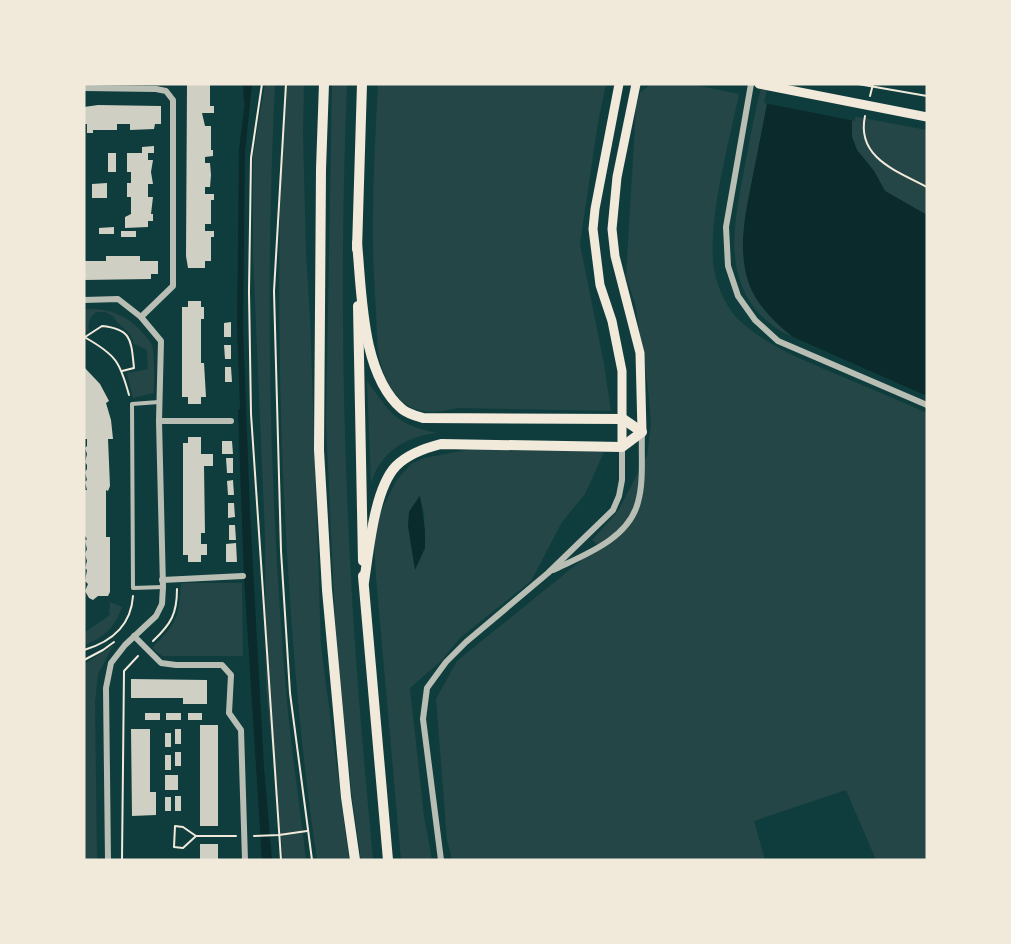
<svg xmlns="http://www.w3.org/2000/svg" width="1011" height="944" viewBox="0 0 1011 944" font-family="'Public Sans',sans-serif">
  <rect width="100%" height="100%" fill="#0f3d3e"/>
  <g fill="#244646" fill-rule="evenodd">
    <path d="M265,84H275C265,290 269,496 287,702C292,755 300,807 306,860H283L266,687L265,536L253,255V156Z"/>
    <path d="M285,84H304L303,134L306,253L310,317L321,646L349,860H317C298,732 289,604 283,475C278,345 277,214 285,84Z"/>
    <path d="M332,84H347C340,255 342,426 352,597C357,685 365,773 373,860H361L352,796L336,641L326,422Z"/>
    <path d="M378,84H606L598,122L580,244L604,364L611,411L457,408C436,414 413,415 398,397C390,388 384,375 381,364C376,348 377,326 376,309C370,234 374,159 378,84Z"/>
    <path d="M651,84H689L739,94C729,143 710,210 713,260C714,280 725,307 740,321C766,345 799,358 831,372C863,385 895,399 927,413V860H876L846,790L754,821L765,860H452L447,840L436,699L457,661L599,546L592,540L618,511L647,456L651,423L648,388L635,303L626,277L636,107L640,93Z"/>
    <path d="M762,84H771L745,221L743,249L758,300L781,327L793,337C778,331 767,322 756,310C722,268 736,214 745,165C750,138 755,111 762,84Z"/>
    <path d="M852,116L927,130V215L885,191L874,171L857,150L852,137Z"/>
    <path d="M84,309C107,308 124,313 140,330C143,334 150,340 152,345C155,351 154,385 154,393L133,398L127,373L148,369L147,350L134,344C132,330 118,327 113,316L105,312H96C90,317 88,322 89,330L84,333Z"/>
    <path d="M367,381C391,413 394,424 437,433C406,436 379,453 371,484Z"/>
    <path d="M482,447L604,452L585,494L562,522L531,581L460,638L441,661L410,688L424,816L432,860H401L376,577L373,528L396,481L411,464L424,458ZM419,496L424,512L425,548L409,512Z"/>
    <path d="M181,583H242L243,656H162L152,648C177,623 179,618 181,583Z"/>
    <path d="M110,602L122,607C115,627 104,638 84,645V633L110,615L109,610H106L110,609Z"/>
    <path d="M113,646L98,674L95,702L97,860H84V664Z"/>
  </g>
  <g fill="#0a2a2b">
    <path d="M245,84H252L245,152L243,328L250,513L264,768L272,860H266L258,768L244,513L237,328L239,150L246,93Z"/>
    <path d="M771,84L852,116V137L857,150L874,171L885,191L927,215V396L793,337C776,324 756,304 749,284C736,247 747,207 754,170C760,141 765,113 771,84Z"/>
    <path d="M420,496L425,531V548L415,570L408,526L409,512Z"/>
  </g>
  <path fill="#0f3d3e" d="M768,84H858L855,121L764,103Z"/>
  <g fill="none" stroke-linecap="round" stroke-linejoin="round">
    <g stroke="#0a2a2b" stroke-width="4">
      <path d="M245,84L246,101"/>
      <path d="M240,411L246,577L264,860"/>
    </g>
  </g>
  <g fill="#cfcfc3">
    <path d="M187,84H210V106H214V113H202L205,126H211V150H213V156L205,157V163H210L211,175L210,187H205V194H214V200H211V224H205V231H214V237H211V261H205V268H188L186,256Z"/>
    <path d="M98,105L161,106V124H155L154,129L130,130V124H117V130H93V133H87V124H84V107Z"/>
    <path d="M154,146V153H148V160H153L151,172L153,184H148V197H153L151,214H153V221H148V227L125,228V217L131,214V197H127V183H131V172H127V153H142V147Z"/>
    <rect x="108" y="153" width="8" height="19"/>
    <path d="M107,183V198H92V184Z"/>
    <path d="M114,227V234H99V228Z"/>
    <rect x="121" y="231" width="15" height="6"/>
    <path d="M106,256H140V261H158V274H151V279L84,280V261H106Z"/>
    <path d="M188,301H201V307H204V319H201V363H204L206,397H201V404H188V397H182V307H188Z"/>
    <path d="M231,322V337H224V323Z"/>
    <path d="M224,345H231V359H225Z"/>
    <path d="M84,367L100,384L109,401L106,403L111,420L113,439H108L110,486L108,491L106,490V537H110V592L108,596H98L93,600L89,598L85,591L88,584L85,581L87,570L85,568L87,561L85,554L87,549L85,541L87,539L84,534V494L85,490H87L85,482L87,480L85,472L87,469V465L85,462L87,454L85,448L87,446V439H84Z"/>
    <path d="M225,367H231L232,382H225Z"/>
    <path d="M188,437H201V454H213V466H204L205,533H201V544H207V555H201V562H188V555H183V443H188Z"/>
    <path d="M222,441H232L233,454H222Z"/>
    <path d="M226,458H233V473H227Z"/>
    <path d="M233,480L234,495H228L227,481Z"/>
    <path d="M228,503H234L235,517L228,518Z"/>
    <path d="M229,525H235L236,540H229Z"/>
    <path d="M236,543L237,562H226V544Z"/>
    <path d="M131,679L207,680V704H183V698H131Z"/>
    <rect x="145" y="713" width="15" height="7"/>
    <rect x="166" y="713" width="15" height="7"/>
    <rect x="188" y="713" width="14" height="7"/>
    <rect x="200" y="725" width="18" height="101"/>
    <path d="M131,729H150V792H156V815L132,816Z"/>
    <rect x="175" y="729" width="6" height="15"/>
    <rect x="165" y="733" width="6" height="14"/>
    <rect x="175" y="752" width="6" height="14"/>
    <rect x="165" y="755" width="6" height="15"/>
    <rect x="165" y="775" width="13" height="15"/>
    <rect x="175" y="796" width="6" height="15"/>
    <rect x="165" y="797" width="6" height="14"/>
    <rect x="200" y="844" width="18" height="16"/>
  </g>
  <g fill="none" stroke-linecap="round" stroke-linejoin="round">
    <g stroke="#f1e9da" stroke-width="2">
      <path d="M262,84L251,158L249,292L251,414L281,860"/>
      <path d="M286,84L274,291L281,551L290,693L312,860"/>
      <path d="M858,84L927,96"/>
      <path d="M870,96L873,84"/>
      <path d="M865,116C856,158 897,171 927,187"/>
      <path d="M85,337L102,326C132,329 131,340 134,368L122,371"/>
      <path d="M86,338C116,355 120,362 129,395"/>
      <path d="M153,641C171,624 177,614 177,589"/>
      <path d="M84,650C111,642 131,626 133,596"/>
      <path d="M84,660L103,650L114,642"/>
      <path d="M196,836L183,827L175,826L174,847L183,848L196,836H236"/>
      <path d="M254,836L279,835L307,831"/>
      <path d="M122,860L124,671L138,656"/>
    </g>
    <path stroke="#b8beb3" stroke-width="4" d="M159,402L132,404L133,588L163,587"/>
    <g stroke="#b8beb3" stroke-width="6">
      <path d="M751,84L726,227L728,266L738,296L755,320L778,341L927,405"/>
      <path d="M84,88L156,89L166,91L173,100V286L141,317"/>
      <path d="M84,300L118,299L141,317L161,341L159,421L163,587L162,604L156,616L125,645L111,663L106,688L108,860"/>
      <path d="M159,421H231"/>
      <path d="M553,570C584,555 629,539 638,502C644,481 641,455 642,433"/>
      <path d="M162,580L243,576"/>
      <path d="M134,636L161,663L176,665H222L231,675L229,713L241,730L245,860"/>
      <path d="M441,860L423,719L427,688L446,662L466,642L548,573L613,510L619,496L622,480V447"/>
    </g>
    <g stroke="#f1e9da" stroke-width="9">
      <path d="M619,84L595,209L593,229L600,285L612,321L622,371V447"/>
      <path d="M636,84L617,177L612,229L615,256L640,353L642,432"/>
      <path d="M759,84L927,117"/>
    </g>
    <g stroke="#f1e9da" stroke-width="10">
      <path d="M324,84L321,169L319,450L327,590L346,797L355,860"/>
      <path d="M357,243C362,293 361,374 402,409C408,414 416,416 423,418L623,419L642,432L622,447L441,444C425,448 408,454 396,466C374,489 369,551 364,582"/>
      <path d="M357,249L362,84"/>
      <path d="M358,306L363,561"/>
      <path d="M363,576L388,860"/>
    </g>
  </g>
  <rect width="1011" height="944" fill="none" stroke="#f1e9da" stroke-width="171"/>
</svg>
